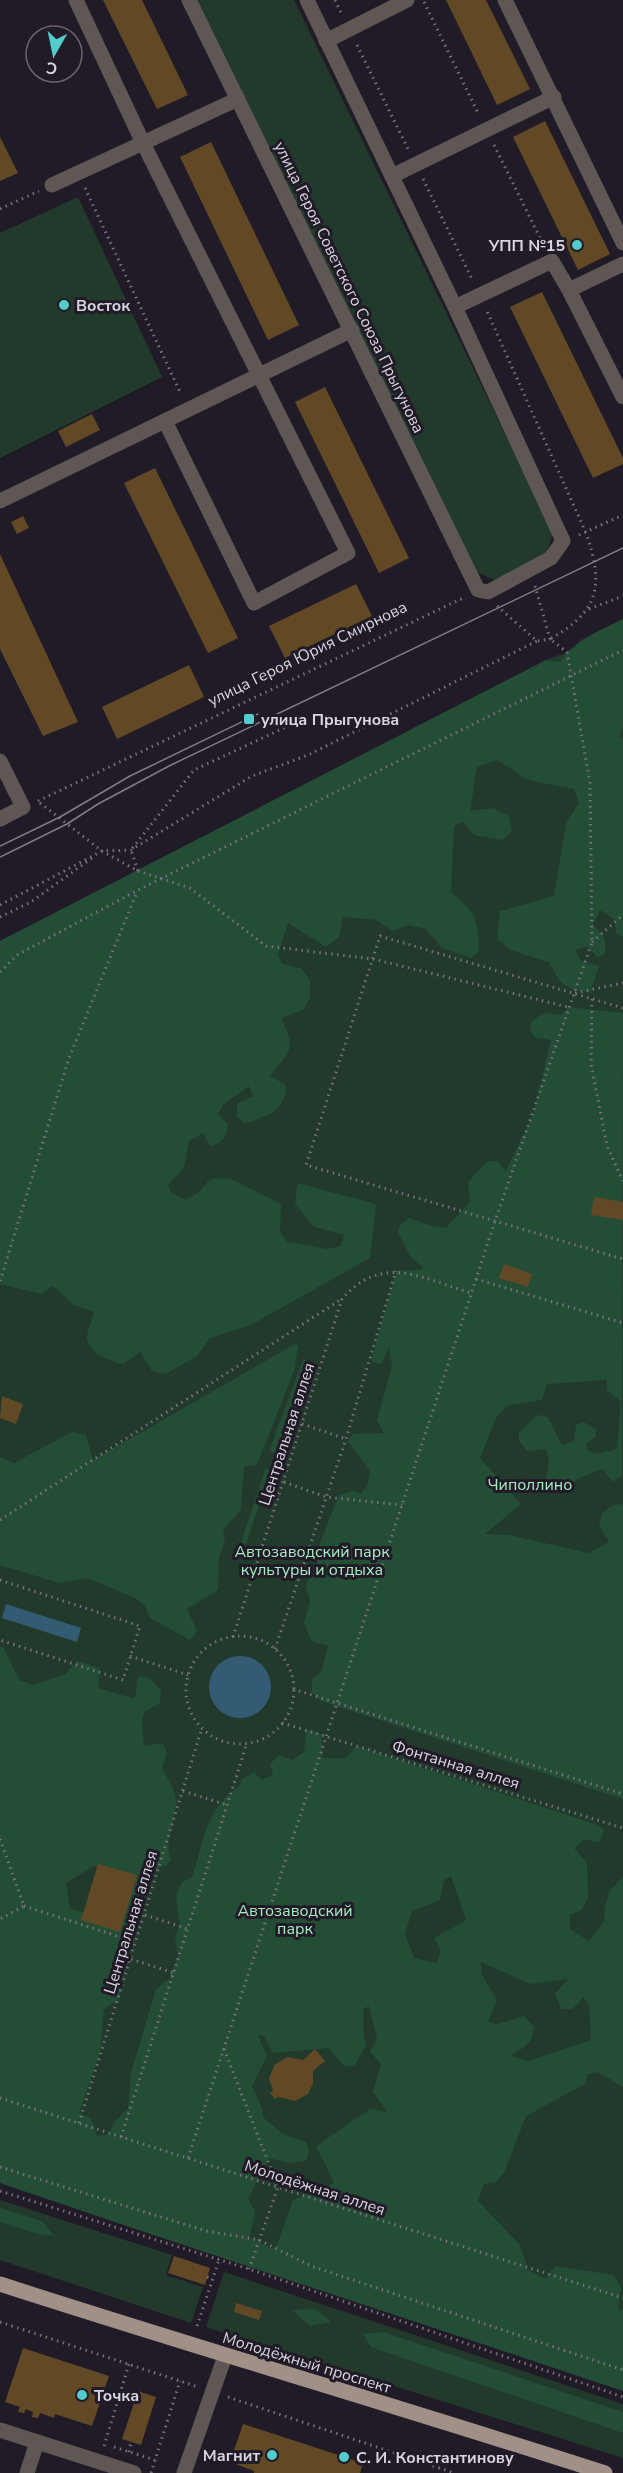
<svg xmlns="http://www.w3.org/2000/svg" width="623" height="2473" viewBox="0 0 623 2473" font-family="'Nunito Sans',sans-serif">
  <rect width="100%" height="100%" fill="#211b28"/>
  <g fill="#213a2b">
    <path d="M196,0H294L553,532L547,553L495,580L474,571Z"/>
    <path d="M78,197L162,377L0,458V233Z"/>
    <path d="M623,619V2383L0,2179V941L546,660L567,652L581,640Z"/>
    <path d="M0,2200L172,2255L166,2275L203,2287L191,2323L0,2260Z"/>
    <path d="M224,2272L623,2404V2458L206,2327Z"/>
  </g>
  <g fill="#244d36" fill-rule="evenodd">
    <path d="M623,619V728L620,736L623,740V937L616,933L615,920L600,910L593,924L605,939V954L598,957L587,947L575,950L581,961L599,966L590,993C566,987 560,987 550,963L511,950L497,939L500,911L554,896L566,823L579,803L574,789L528,780L497,760L477,767L470,811L493,808L509,816L512,831L503,840L474,835L463,822L454,826L451,892C476,914 478,918 479,951L471,958L442,948L426,929L408,925L393,931L376,920L343,917L339,937L326,947L288,923L278,955L282,964L301,968L310,980V998L303,1010L281,1018C297,1050 290,1051 270,1076L286,1085C286,1113 266,1115 245,1124L237,1116V1104L253,1096L249,1086L224,1104L218,1114L228,1125C226,1138 224,1142 210,1146L203,1133L189,1141L184,1168L168,1185L171,1192L185,1200L199,1192L210,1179L229,1178L281,1204L280,1231L287,1242L328,1249L341,1246L344,1235L314,1227L295,1204L297,1183L376,1204L370,1258L251,1325L210,1338L197,1356L166,1374L152,1371L140,1352L124,1364C111,1362 86,1353 87,1336C88,1328 92,1320 94,1312L74,1305L53,1286L41,1294L0,1284V941L546,660L560,662C576,640 599,631 623,619Z"/>
    <path d="M568,1007L623,1013L622,1476L613,1482L602,1469L579,1478L569,1486L556,1489L546,1480L549,1461L546,1449L527,1451L519,1441V1432L538,1415L548,1417L562,1445L574,1441L576,1425L584,1422L596,1430V1437L586,1444L587,1450L597,1454L617,1449L621,1402L607,1390V1380L547,1384L542,1400L509,1405L497,1416L480,1458L521,1504L485,1534L509,1535L589,1553L609,1542L599,1525L602,1513L613,1505L623,1504V1799L321,1701L312,1693V1679L321,1673L328,1646L311,1641L304,1623L310,1601L306,1586L309,1579L320,1574L315,1556L339,1495L353,1491L361,1494L367,1486L370,1471L348,1441L352,1434L384,1433L377,1420L392,1366L389,1347L381,1364L371,1362L396,1271L424,1269L410,1256L398,1232L400,1225L409,1218L429,1225L446,1228L470,1202L468,1182L488,1161H497L506,1171L533,1114L551,1040L534,1037L530,1030L532,1021L543,1013L561,1015Z"/>
    <path d="M295,1344L298,1346L294,1371L257,1465L244,1467L241,1510L223,1530L225,1540L219,1558L218,1590L187,1609L197,1631L190,1640L150,1618L145,1606L135,1598L88,1578L59,1583L0,1565V1457L14,1463L72,1432L86,1435L93,1460Z"/>
    <path d="M303,1360H306L276,1454L269,1451Z"/>
    <path d="M266,1467L270,1471L246,1545L241,1542Z"/>
    <path d="M0,1647L4,1648L19,1680L34,1685L65,1674L77,1661L100,1668L98,1688L135,1699L137,1681L140,1676L150,1678L161,1691L160,1703L144,1712L142,1721L144,1746L163,1743L167,1753L162,1768C166,1776 172,1785 175,1794C180,1816 162,1838 171,1859L167,1865L150,1871L139,1898L119,1999L104,2009L100,2052L79,2113L91,2118L97,2136L109,2134L114,2122L128,2108L131,2073L156,1989L169,1979L178,1956L175,1937L180,1925L176,1896L181,1883L192,1877C205,1840 204,1809 240,1786L241,1780L254,1772L262,1780L273,1775L270,1764L279,1755L292,1760L304,1752L306,1731L310,1730L321,1734L323,1758H346L356,1746L598,1825L604,1831L599,1843L585,1839L574,1848L587,1863L588,1898L582,1910L570,1915V1929L589,1941L604,1921L605,1906L610,1890L623,1877V2087L598,2072L588,2074L585,2084L526,2116L504,2173L496,2182L484,2184L478,2201L520,2245L528,2270L546,2279L555,2266L614,2275L621,2287L618,2311L623,2309V2391C415,2321 207,2254 0,2183ZM94,1866L113,1870L108,1922L70,1908L66,1883ZM451,1876L466,1920L434,1938L441,1951L436,1963L414,1958L405,1934L412,1911L440,1900L444,1880ZM481,1962L530,1984L568,1979L555,1994L561,2009H573L583,1997L589,2005L591,2040L528,2061L510,2056C524,2047 532,2045 534,2027L524,2016L497,2024L488,2022L497,2000L482,1975ZM369,2006L377,2038L370,2052L381,2064L373,2092L387,2112L370,2109L316,2146L334,2183L293,2200L277,2245L273,2249L249,2238L255,2212L248,2199L269,2158L288,2163L306,2161L309,2152L306,2142L284,2135L263,2117L262,2108L252,2086L267,2056L258,2035L264,2036L273,2053L328,2048L345,2067L355,2065L366,2045C362,2033 364,2022 363,2009Z"/>
    <path d="M0,2208L42,2221L54,2236L35,2233L0,2222Z"/>
    <path d="M315,2309L331,2322L310,2326L292,2310Z"/>
    <path d="M383,2332L623,2412V2433L371,2347L363,2334Z"/>
  </g>
  <g fill="#335b74">
    <path d="M6,1604L81,1628L77,1642L2,1618Z"/>
    <circle cx="240" cy="1687" r="31"/>
  </g>
  <g fill="#614925">
    <path d="M103,0H142L188,95L157,109Z"/>
    <path d="M446,0H486L530,89L497,105Z"/>
    <path d="M545,121L610,254L578,270L513,137Z"/>
    <path d="M0,137L18,173L0,181Z"/>
    <path d="M211,142L299,325L268,340L180,157Z"/>
    <path d="M542,292L623,458V464L593,478L510,307Z"/>
    <path d="M325,387L409,558L379,573L295,402Z"/>
    <path d="M92,414L100,430L66,447L58,431Z"/>
    <path d="M155,468L238,638L208,653L124,483Z"/>
    <path d="M23,516L29,528L17,534L11,522Z"/>
    <path d="M0,554L78,722L43,736L0,649Z"/>
    <path d="M356,584L372,616L285,658L269,626Z"/>
    <path d="M189,665L204,697L117,739L102,707Z"/>
    <path d="M594,1197L623,1202V1220L591,1215Z"/>
    <path d="M504,1264L532,1274L528,1287L499,1278Z"/>
    <path d="M2,1396L23,1404L16,1424L0,1418Z"/>
    <path d="M98,1864L137,1875L120,1932L81,1920Z"/>
    <path d="M315,2049L325,2061L313,2071V2083L308,2094L295,2101L278,2097L275,2099L270,2093L273,2091L269,2078L275,2064L288,2057L303,2060Z"/>
    <path d="M174,2256L210,2268L205,2285L168,2273Z"/>
    <path d="M236,2303L262,2311L259,2320L234,2312Z"/>
    <path d="M23,2348L109,2376L92,2426L55,2414L54,2418L40,2413L38,2418L32,2417L33,2412L26,2409L24,2413L18,2412L20,2407L5,2402Z"/>
    <path d="M138,2391L156,2397L141,2445L122,2439Z"/>
    <path d="M243,2424L363,2463L360,2473H254V2471L230,2462Z"/>
  </g>
  <g fill="none" stroke-linecap="round" stroke-linejoin="round">
    <g stroke="#77727d" stroke-width="3" stroke-dasharray="1.5 4.5" stroke-linecap="butt">
      <path d="M335,0L342,15"/>
      <path d="M424,2L479,115"/>
      <path d="M357,45L408,149"/>
      <path d="M494,145L544,246"/>
      <path d="M423,179L473,281"/>
      <path d="M85,188L181,394"/>
      <path d="M0,209L39,191"/>
      <path d="M579,535L623,515"/>
      <path d="M497,606L537,641L550,639L535,586"/>
      <path d="M589,609L623,596"/>
      <path d="M38,801L463,598"/>
      <path d="M40,803L102,851L138,871L131,850L194,770L301,720L380,717"/>
      <path d="M138,871L190,888L266,946L373,959L568,1007"/>
      <path d="M0,905L102,851L131,850L252,776L308,755L537,641"/>
      <path d="M0,917L31,902L92,858"/>
      <path d="M592,942L623,915"/>
      <path d="M0,972L17,955L138,890L623,650"/>
      <path d="M575,993L623,983"/>
      <path d="M592,999L591,1064L607,1146L623,1181"/>
      <path d="M623,1008L380,936L306,1165L623,1259"/>
      <path d="M476,1279L623,1323"/>
      <path d="M0,1281L69,1058L137,892"/>
      <path d="M302,1424L346,1439"/>
      <path d="M284,1482L326,1497L402,1505"/>
      <path d="M0,1520L340,1300"/>
      <path d="M0,1580L140,1626L123,1680L0,1640"/>
      <circle cx="240" cy="1690" r="54"/>
      <path d="M233,1637L342,1299C382,1253 421,1278 471,1293"/>
      <path d="M275,1649L346,1439L396,1271"/>
      <path d="M130,1656L188,1675"/>
      <path d="M293,1689L623,1794"/>
      <path d="M282,1723L623,1828"/>
      <path d="M183,1791L227,1805"/>
      <path d="M0,1839L24,1906L0,1919"/>
      <path d="M24,1906L136,1942"/>
      <path d="M145,1915L188,1929"/>
      <path d="M131,1959L174,1973"/>
      <path d="M224,2049L278,2187L249,2269"/>
      <path d="M0,2098L623,2298"/>
      <path d="M79,2123L202,1728"/>
      <path d="M121,2137L247,1743"/>
      <path d="M188,2158L495,1221L592,942L590,783L567,652L550,639C600,611 604,585 586,533L486,309"/>
      <path d="M0,2167L206,2231L259,2240L311,2266L623,2370"/>
      <path d="M0,2191L249,2269L623,2397"/>
      <path d="M207,2277L213,2278"/>
      <path d="M0,2322L198,2387"/>
      <path d="M197,2326L219,2260"/>
      <path d="M228,2397L454,2473"/>
      <path d="M104,2446L129,2364"/>
      <path d="M114,2447L155,2460"/>
      <path d="M129,2452L131,2442"/>
      <path d="M151,2473L180,2381"/>
    </g>
    <g stroke="#5f5753" stroke-width="15">
      <path d="M76,0L143,143L348,553L254,603L165,421"/>
      <path d="M189,0L478,590L488,592L551,558L563,541L455,307L307,0"/>
      <path d="M505,0L623,243"/>
      <path d="M326,41L407,0"/>
      <path d="M392,176L554,97"/>
      <path d="M52,185L238,99"/>
      <path d="M569,290L623,397"/>
      <path d="M455,307L552,261L569,290L623,264"/>
      <path d="M0,501L352,330"/>
      <path d="M0,761L23,807L0,819"/>
      <path d="M0,2430L134,2473"/>
      <path d="M27,2473L37,2442"/>
      <path d="M184,2473L225,2356"/>
    </g>
    <path stroke="#a09088" stroke-width="15" d="M0,2284C201,2349 404,2408 605,2473"/>
    <g stroke="#817c87" stroke-width="1.5">
      <path d="M0,846L60,817L130,776L258,714"/>
      <path d="M0,857L67,824L98,804L169,766L623,548"/>
    </g>
  </g>
  <g fill="#53cdcb" stroke="#211b28" stroke-width="2">
    <circle cx="577" cy="245" r="6"/>
    <circle cx="64" cy="305" r="6"/>
    <rect x="243" y="713" width="12" height="12" rx="3"/>
    <circle cx="82" cy="2395" r="6"/>
    <circle cx="272" cy="2455" r="6"/>
    <circle cx="344" cy="2457" r="6"/>
  </g>
  <g text-anchor="middle" stroke-width="6" stroke-linejoin="round" paint-order="stroke">
    <g font-size="16" font-weight="bold" fill="#d9d5de" stroke="#211b28" text-anchor="start">
      <text x="565" y="251" text-anchor="end">УПП №15</text>
      <text x="76" y="311">Восток</text>
      <text x="261" y="725">улица Прыгунова</text>
      <text x="94" y="2401">Точка</text>
      <text x="260" y="2461" text-anchor="end">Магнит</text>
      <text x="356" y="2463">С. И. Константинову</text>
    </g>
    <g font-size="16" fill="#d9d5de" stroke="#211b28">
      <text transform="translate(350 287) rotate(64)" y="6">улица Героя Советского Союза Прыгунова</text>
      <text transform="translate(307 653) rotate(-26)" y="6">улица Героя Юрия Смирнова</text>
      <text transform="translate(286 1434) rotate(-72)" y="6">Центральная аллея</text>
      <text transform="translate(456 1764) rotate(17)" y="6">Фонтанная аллея</text>
      <text transform="translate(130 1922) rotate(-73)" y="6">Центральная аллея</text>
      <text transform="translate(315 2187) rotate(18)" y="6">Молодёжная аллея</text>
      <text transform="translate(307 2362) rotate(17)" y="6">Молодёжный проспект</text>
    </g>
    <g font-size="16" fill="#a6ecc2" stroke="#211b28">
      <text x="530" y="1490">Чиполлино</text>
      <text x="312" y="1557">Автозаводский парк<tspan x="312" dy="18">культуры и отдыха</tspan></text>
      <text x="295" y="1916">Автозаводский<tspan x="295" dy="18">парк</tspan></text>
    </g>
  </g>
  <g transform="translate(54 54) rotate(189)"><circle r="28" fill="#211b28" stroke="#6b6571" stroke-width="1.5"/>
  <path d="M0-4.5L10 22L0 15L-10 22Z" fill="#53cdcb"/>
  <text y="-9" font-size="16" font-weight="bold" text-anchor="middle" fill="#d9d5de">С</text>
  </g>
</svg>
